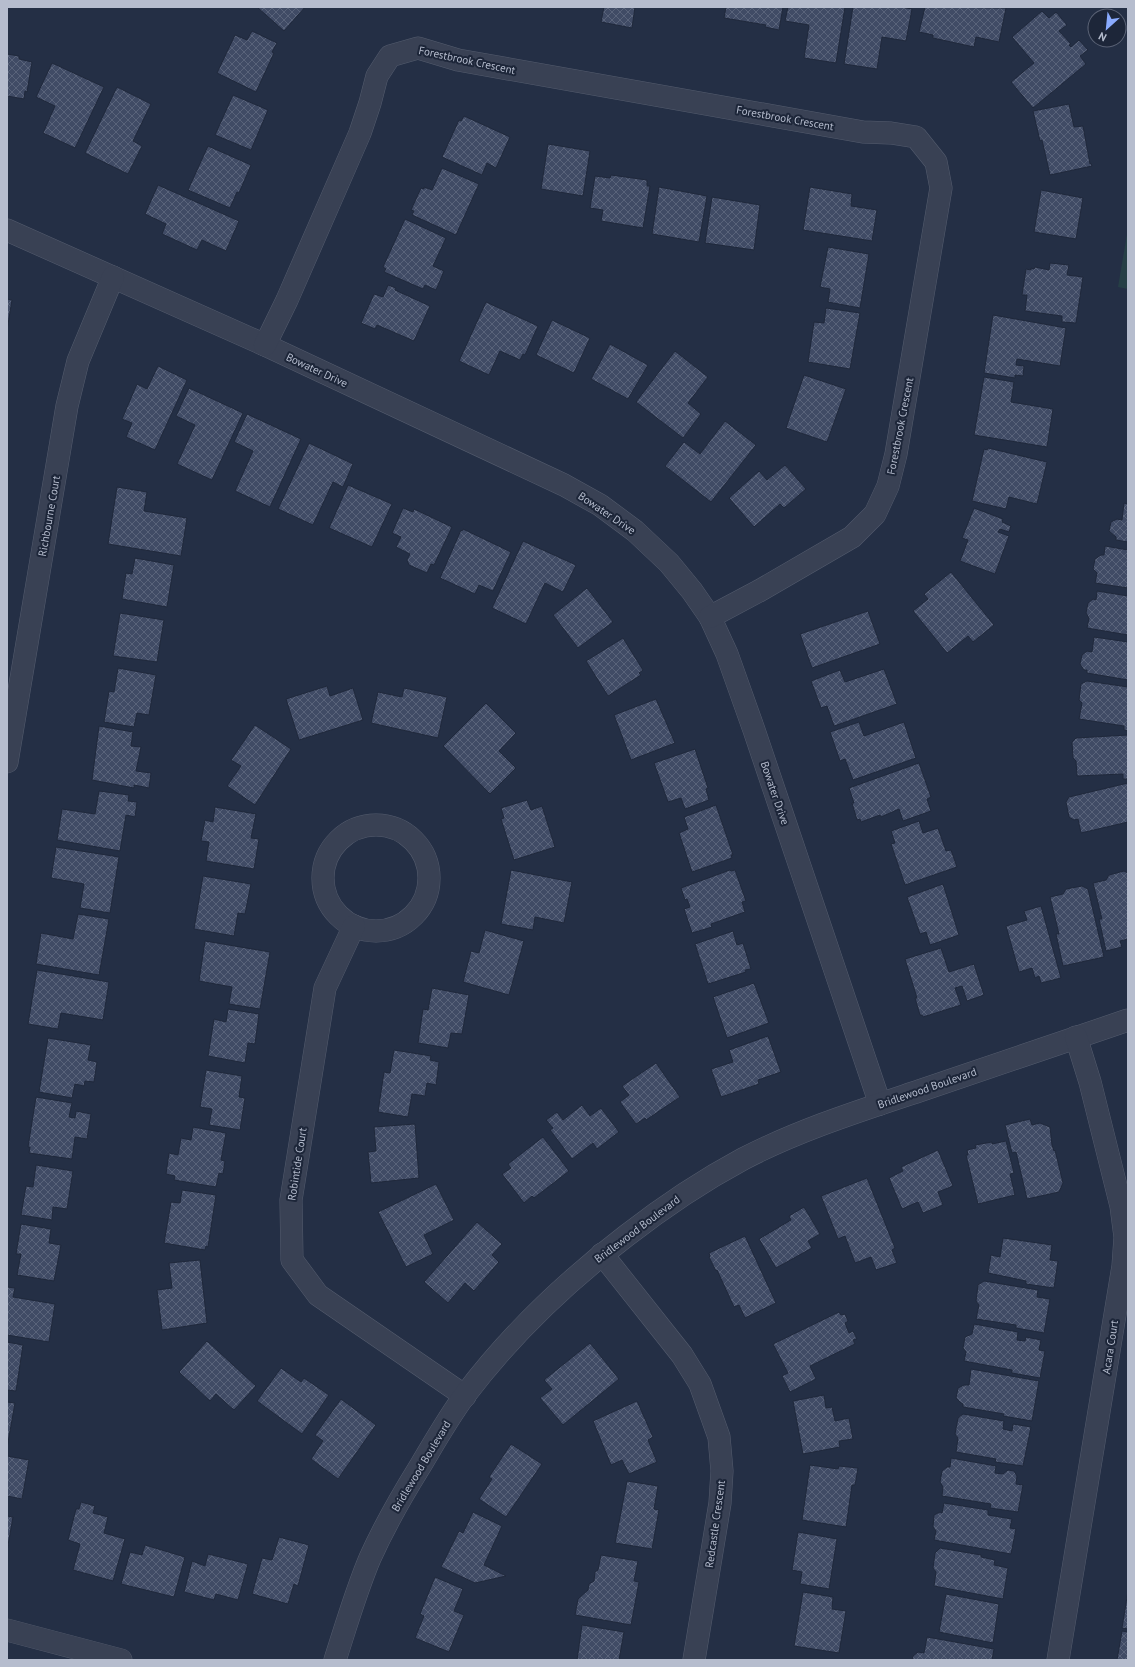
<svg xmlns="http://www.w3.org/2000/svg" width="1135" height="1667" viewBox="0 0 1135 1667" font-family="'PT Sans',sans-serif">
  <defs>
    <pattern id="building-cross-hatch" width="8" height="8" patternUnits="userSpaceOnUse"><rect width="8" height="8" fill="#404b65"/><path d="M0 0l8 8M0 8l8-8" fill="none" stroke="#59637a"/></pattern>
  </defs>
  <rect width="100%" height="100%" fill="#242f45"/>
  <path fill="#263f46" d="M1128,228V289L1118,287Z"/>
  <g fill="url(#building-cross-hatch)" stroke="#1f283b">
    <path d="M257,7H305L284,31Z"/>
    <path d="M604,7H635L632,28L601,22Z"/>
    <path d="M726,7H783L779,30L765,27L766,25L724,18Z"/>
    <path d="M788,7H845L836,63L804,58L809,25L785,21Z"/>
    <path d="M853,7H901L912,9L906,41L882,37L877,69L844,64Z"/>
    <path d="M925,7L1006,8L999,42L976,37L974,47L933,38V35L919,32Z"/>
    <path d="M1042,11L1049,18L1056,12L1067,25L1059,31L1071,44L1069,45L1071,47L1079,40L1088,50L1080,56L1086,64L1033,108L1011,82L1034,63L1012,37Z"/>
    <path d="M252,31L277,43L272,52L274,53L256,92L217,73L235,35L247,40Z"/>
    <path d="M7,54L19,56V59L32,62L27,92L25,91L24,99L7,96Z"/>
    <path d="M52,63L104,87L75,148L43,133L55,106L36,97Z"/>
    <path d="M117,87L151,104L133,141L142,146L128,174L85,153Z"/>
    <path d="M233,95L268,110L251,150L215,135Z"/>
    <path d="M1069,104L1074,127L1083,126L1090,164L1091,163L1092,166L1050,175L1042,140L1040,141L1033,111Z"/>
    <path d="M464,116L510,137L496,168L487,163L482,175L442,157L459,120L461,121Z"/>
    <path d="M548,144L590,151L583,196L541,189Z"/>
    <path d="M208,146L251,165L239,193L237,192L230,208L188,190Z"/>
    <path d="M442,168L479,184L456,235L412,215L414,211L411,210L421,188L424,189V187L432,190Z"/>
    <path d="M611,175L647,180V186H650L643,228L601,221L603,210L590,208L595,176L610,178Z"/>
    <path d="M158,185L239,221L226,251L202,240L197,250L162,234L166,224L145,214Z"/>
    <path d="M659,187L707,196L699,242L652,234Z"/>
    <path d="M810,187L852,194L851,206L877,210L872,241L803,230Z"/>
    <path d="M1041,190L1083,198L1076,239L1034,232Z"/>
    <path d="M712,197L760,205L754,250L705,243Z"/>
    <path d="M405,219L446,238L433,266L444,271L436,290L425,285L423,289L384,272L386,269L383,267Z"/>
    <path d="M828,247L869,254L860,308L828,302L830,289L820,287Z"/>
    <path d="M1050,263L1069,265L1067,275L1083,277L1076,323L1062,322V316L1025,311L1027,295H1022L1026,269L1031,270V268L1034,269L1035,267L1049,270Z"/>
    <path d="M388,285L396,288L395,290L430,306L414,341L377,325L375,329L361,323L374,294L383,297Z"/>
    <path d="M7,299L12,300L7,330Z"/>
    <path d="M486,302L538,326L525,355L523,354L520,360L500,351L489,375L459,361Z"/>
    <path d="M826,308L860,313L850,369L808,362L814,322L824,323Z"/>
    <path d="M993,315L1066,328L1060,366L1017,359L1016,365L1024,366L1023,376L1015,375V378L984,373Z"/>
    <path d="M552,320L590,338L574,373L536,355Z"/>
    <path d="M610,344L648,365L628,399L591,379Z"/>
    <path d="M675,351L708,377L688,403L701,414L683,438L636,402Z"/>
    <path d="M158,366L187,380L155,450L126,437L132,423L122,419L137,384L147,389Z"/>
    <path d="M804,375L846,389L827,442L786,428Z"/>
    <path d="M984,377L1014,382L1011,402L1053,409L1047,447L974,435Z"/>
    <path d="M189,388L243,413L212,480L177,464L195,425L176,416Z"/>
    <path d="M247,414L301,439L270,507L235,491L253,451L234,442Z"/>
    <path d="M725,421L756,445L711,502L665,466L684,442L700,454Z"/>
    <path d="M309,443L353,464L343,487L333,482L313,525L278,509Z"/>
    <path d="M988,448L1047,462L1037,504L1009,497L1006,509L972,501L984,449L987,450Z"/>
    <path d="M785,465L806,489L784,508L780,504L754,527L729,498L759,471L767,480Z"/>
    <path d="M348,485L392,504L372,547L329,528Z"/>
    <path d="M117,487L147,492L144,511L187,518L181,556L108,544Z"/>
    <path d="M1124,503L1128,504V542L1116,540V537L1109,531L1111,522L1117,519L1122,520Z"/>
    <path d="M403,508L413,512L414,509L452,527L434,565L431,564L427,573L409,565L407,560L410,554L396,547L401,537L392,533Z"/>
    <path d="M974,508L1003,519L1002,522L1011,526L1009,532L1000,529L998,532L1009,536L995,574L960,561L968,540L962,538Z"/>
    <path d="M463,529L511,552L493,591L479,585L475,594L440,578L461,530L462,531Z"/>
    <path d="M523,541L576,565L563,592L545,583L526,624L492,608Z"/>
    <path d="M1105,546L1128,550V588L1095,583L1097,573L1093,569L1095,559L1101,555H1104Z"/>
    <path d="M135,558L174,565L167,607L122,599L126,573L132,574Z"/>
    <path d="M951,572L994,625L973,642L968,636L947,653L913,611L928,599L924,594Z"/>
    <path d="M587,588L613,622L578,648L553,615Z"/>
    <path d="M1097,591L1128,596V635L1087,628L1089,618L1086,613L1088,603L1093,599L1096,600Z"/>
    <path d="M868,611L880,644L812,668L800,634Z"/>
    <path d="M120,613L164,620L157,662L113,656Z"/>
    <path d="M1094,637L1128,642V680L1087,673V670H1084L1080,664L1082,655L1087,651L1092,652Z"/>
    <path d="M623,638L643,670L639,673L641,675L608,696L586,661Z"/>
    <path d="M118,668L156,675L149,715L137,713L134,727L104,722L109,691L114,692Z"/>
    <path d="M884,669L897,704L834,726L827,706L821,708L811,681L840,670L845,682Z"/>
    <path d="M1087,681L1128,687V731L1124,730V726L1079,719L1082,703L1079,700L1081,684Z"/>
    <path d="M327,686L330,696L353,688L363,720L299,740L286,699Z"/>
    <path d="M404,688L447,697L438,738L371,723L378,692L402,697Z"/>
    <path d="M656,699L675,743L631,760L614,715Z"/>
    <path d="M486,703L516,733L499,751L516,768L490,794L443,746Z"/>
    <path d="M859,722L864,736L904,722L916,758L853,780L845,759L840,761L830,732Z"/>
    <path d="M255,725L291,749L255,805L227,786L241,766L231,760Z"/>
    <path d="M99,726L133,732L131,746L141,747L136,771L151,773L149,788L134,785V788L92,780Z"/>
    <path d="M1128,735V779H1123V774L1077,776L1076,761L1073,758L1072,742L1076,738Z"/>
    <path d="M695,749L708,788L706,789L709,800L685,809L681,798L668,802L654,763Z"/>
    <path d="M919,763L931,797L927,799L931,811L903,821L899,809L881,817L880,815L861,822L860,819L857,820L852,803H854L849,788Z"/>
    <path d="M1128,783V822L1081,833L1078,819L1074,820L1069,817L1066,802L1069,797Z"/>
    <path d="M99,791L129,795L128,801L137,802L135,817L126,815L120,851L57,840L62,809L95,814Z"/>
    <path d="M527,800L531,810L542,806L555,847L514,860L501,819L504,818L501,808Z"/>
    <path d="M716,805L733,855H731L732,858L692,872L679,833L688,829L684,817Z"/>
    <path d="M215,807L256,814L251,838L259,839L254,869L206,861L209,842L201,841L205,820L213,822Z"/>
    <path d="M919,821L923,833L938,828L946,851L951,850L957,867L905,885L891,844L895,843L891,831Z"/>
    <path d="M56,847L119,857L110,913L80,908L84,884L51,878Z"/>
    <path d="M511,870L572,882L564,923L535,917L533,930L501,924Z"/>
    <path d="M730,870L731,871L735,870L746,901L742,902L745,912L711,924L712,927L692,933L684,909L690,907L687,899L685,900L681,888Z"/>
    <path d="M1124,871L1128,873V939L1120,941L1122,947L1106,951L1099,919H1102L1093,883L1106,880L1109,875Z"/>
    <path d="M203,876L251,884L245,914L238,913L234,936L194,929Z"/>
    <path d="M943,884L959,935L930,945L926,932L920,934L907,897Z"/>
    <path d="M1082,886L1088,889L1104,957L1063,966L1056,934H1059L1050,897L1063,894L1066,889Z"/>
    <path d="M1041,906L1061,978L1041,983L1039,976L1035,978L1032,968L1019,972L1006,926L1027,920L1024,911Z"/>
    <path d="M78,914L109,919L99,975L36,964L41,933L73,939Z"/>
    <path d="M485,930L524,941L509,995L463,982L471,951L479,953Z"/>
    <path d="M733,931L737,945L743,943L751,969L745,970L746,972L708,984L695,944Z"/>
    <path d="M205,941L270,952L260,1009L229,1004L232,987L199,981Z"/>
    <path d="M941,948L949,972L974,964L984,995L967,1001L962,986L955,988L961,1005L923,1017L922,1015H920L915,998H917L905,959Z"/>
    <path d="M37,970L109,982L103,1020L61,1013L58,1029L28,1024Z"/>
    <path d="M754,983L769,1023L727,1038L713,997Z"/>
    <path d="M432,988L469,995L462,1034L451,1033L448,1048L418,1043L423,1009L428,1010Z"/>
    <path d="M228,1009L259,1014L255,1044L248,1043L245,1063L208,1056L214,1019L226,1022Z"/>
    <path d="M768,1036L781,1072L758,1080L759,1084L721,1097L711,1069L733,1062L729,1050Z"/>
    <path d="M48,1038L91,1045L88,1060L97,1062L94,1082L85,1081L84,1086L75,1084L72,1098L39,1092Z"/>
    <path d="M394,1050L431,1056L430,1060L439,1062L436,1085L427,1083L425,1096L412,1094L408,1117L378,1112L384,1072L390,1073Z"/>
    <path d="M656,1063L680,1097L646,1120L645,1118L636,1124L620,1102L629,1095L622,1086Z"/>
    <path d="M206,1070L242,1076L239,1097L245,1098L240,1130L209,1125L212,1109L200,1107Z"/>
    <path d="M36,1097L72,1103L69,1117L75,1118L76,1111L91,1114L87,1139L75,1137L72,1159L29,1153L30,1147H28Z"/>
    <path d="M582,1105L590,1116L601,1108L619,1132L597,1149L593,1143L572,1159L550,1130L553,1128L546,1120L557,1112L563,1120Z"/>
    <path d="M1030,1119L1032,1125L1040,1123L1050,1127L1052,1145L1054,1151L1055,1150L1063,1183L1059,1192L1027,1199L1016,1152L1012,1153L1005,1125Z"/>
    <path d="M415,1124L419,1178L371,1183L368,1152L376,1151L374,1127Z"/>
    <path d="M193,1127L226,1133L221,1160L225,1161L223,1174L219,1173L216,1187L174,1180L175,1176L166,1174L169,1153L178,1155L181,1138L191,1140Z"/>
    <path d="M543,1137L569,1171L534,1198L532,1196L524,1203L502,1174L511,1168L508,1164Z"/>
    <path d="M1006,1141L1014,1173L1010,1174L1015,1195L978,1204L966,1155H968L967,1150L976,1148L975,1145L992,1142V1144Z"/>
    <path d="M938,1150L953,1186L938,1192L943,1205L923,1213L918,1202L902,1209L889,1178L903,1171L901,1167Z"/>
    <path d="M36,1165L73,1171L67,1209L53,1207L52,1220L21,1215L26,1186L33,1187Z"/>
    <path d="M867,1178L895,1248L892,1250L897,1263L876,1270L871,1257L855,1263L845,1236L838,1239L821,1196Z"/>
    <path d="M436,1184L454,1220L424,1235L433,1254L406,1267L378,1212Z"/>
    <path d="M182,1190L216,1195L208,1247L206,1246L205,1250L164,1243L171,1202L180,1203Z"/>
    <path d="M804,1207L820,1234L808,1241L812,1248L776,1268L759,1239L791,1220L789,1216Z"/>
    <path d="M477,1222L502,1244L492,1255L499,1262L474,1291L465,1283L448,1303L424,1282Z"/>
    <path d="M21,1224L51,1229L49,1243L61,1245L54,1281L17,1275L21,1254H16Z"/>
    <path d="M745,1236L776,1303L745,1318L739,1305L734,1307L717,1270L716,1271L709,1257L710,1256L709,1253Z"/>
    <path d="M1003,1238L1052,1245L1050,1260L1058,1261L1054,1288L1026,1284V1281L988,1273L991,1255L1000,1257Z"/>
    <path d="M200,1260L207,1323L162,1330L157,1290L172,1288L169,1263Z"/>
    <path d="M984,1281L1038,1290L1037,1297L1050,1299L1044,1333L1016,1328V1325L976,1319L979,1305L976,1301L978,1285Z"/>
    <path d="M7,1287L15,1288L13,1297L55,1304L49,1342L7,1335Z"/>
    <path d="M839,1312L841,1315L845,1314L848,1321L845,1323L849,1333L853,1331L857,1339L853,1340L855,1344L810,1366L816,1379L790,1392L782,1376L788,1373L773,1344Z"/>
    <path d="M974,1324L1018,1332L1017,1340L1025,1341L1026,1337L1041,1340L1039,1350L1045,1351L1040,1378L1012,1373V1370L964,1361L966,1352L963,1348L965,1337L972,1334Z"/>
    <path d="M207,1341L256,1386L234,1410L216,1394L210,1401L179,1372Z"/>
    <path d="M7,1342L23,1345L16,1391L7,1390Z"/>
    <path d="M590,1343L619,1379L563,1425L540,1398L552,1389L544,1380Z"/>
    <path d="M281,1368L301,1382L304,1378L329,1395L302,1434L257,1401Z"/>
    <path d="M971,1369L1039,1381L1032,1421L1003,1416L1004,1414L963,1407V1404L961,1403L956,1398L958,1388L964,1385H969Z"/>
    <path d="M824,1395L826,1408L832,1407L835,1421L849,1418L853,1439L839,1441L840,1447L803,1454L793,1401Z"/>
    <path d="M341,1399L376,1425L338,1479L311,1459L323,1441L315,1435Z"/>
    <path d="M637,1401L653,1437L648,1440L657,1462L629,1474L622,1460L611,1465L593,1421Z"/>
    <path d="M7,1402L15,1403L7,1448Z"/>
    <path d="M963,1414L1004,1421L1003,1429L1012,1431L1013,1424L1031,1427L1023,1466L995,1462L996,1459L956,1452L958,1438L955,1434L958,1418Z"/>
    <path d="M511,1444L542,1464L506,1517L479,1499L492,1479L489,1477Z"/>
    <path d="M7,1456L29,1460L22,1499L7,1496Z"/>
    <path d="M951,1458L996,1466L995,1473L1003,1474L1008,1470L1014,1471L1017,1476L1016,1484L1023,1485L1018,1512L990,1508L991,1504L942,1496L943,1487L940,1482L942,1471L947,1467H950Z"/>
    <path d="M810,1465L838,1469L839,1466L858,1468L855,1485H852L846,1527L802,1520Z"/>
    <path d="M627,1481L658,1486L654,1509L659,1510L652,1549L615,1543Z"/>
    <path d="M81,1502L95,1506L93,1513L108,1517L104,1533L125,1539L113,1581L73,1570L80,1544L68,1540L76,1509H79Z"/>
    <path d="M944,1503L988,1510V1515L1012,1519L1010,1528L1016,1529L1011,1554L934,1540L936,1531L933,1527L934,1515L940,1512L942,1513Z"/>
    <path d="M473,1512L502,1526L484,1565L506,1576L475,1583L441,1567L459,1531L463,1533Z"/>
    <path d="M7,1516L13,1517L7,1551Z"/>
    <path d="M798,1532L837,1539L829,1589L800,1584L802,1572L792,1570Z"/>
    <path d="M279,1537L309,1545L298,1586L294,1584L288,1604L252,1594L262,1558L272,1560Z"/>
    <path d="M145,1545L185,1557L174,1597L121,1584L130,1552L142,1555Z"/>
    <path d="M940,1548L981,1555V1557L995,1560L994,1565L1008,1568L1003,1599L934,1586L936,1572L933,1568L935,1553Z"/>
    <path d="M208,1554L248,1564L238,1600L216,1594L214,1600L184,1592L192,1561L205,1566Z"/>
    <path d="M601,1555L638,1561L634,1581L639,1582L631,1625L575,1615L578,1599L588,1590L589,1584L594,1581L595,1572L598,1570Z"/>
    <path d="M435,1577L463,1589L454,1611L464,1615L449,1652L415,1638L424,1616L420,1614Z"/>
    <path d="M1128,1591V1629L1122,1628Z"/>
    <path d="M803,1592L833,1597L832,1609L846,1611L839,1653L794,1646Z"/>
    <path d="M946,1594L999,1604L993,1643L939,1632Z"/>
    <path d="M582,1625L624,1632L619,1660H577Z"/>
    <path d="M1122,1631L1128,1632V1660H1117Z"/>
    <path d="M927,1637L994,1649L992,1660H912L913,1656L918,1652L924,1653Z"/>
  </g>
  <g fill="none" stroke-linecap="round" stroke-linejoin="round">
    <defs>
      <g id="street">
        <path d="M7,230L265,345L564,485L600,505L635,531L669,563L692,591L710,617L727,654L754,730L880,1104"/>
        <path d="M265,345L287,300L360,133L370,103L377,76L390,56L418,48L458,60L863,132L891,133L916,137L936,162L941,188L896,454L888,486L875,514L852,537L759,591L710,617"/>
        <path d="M7,762L67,406L78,361L113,277"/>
        <circle cx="376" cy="878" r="53"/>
        <path d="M354,926L325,988L291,1200L292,1260L318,1295L465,1396"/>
        <path d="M602,1254L682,1355L700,1384L719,1437L722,1471L720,1503L694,1660"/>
        <path d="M7,1630L121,1660"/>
        <path d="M335,1660C346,1626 356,1591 370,1558C384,1527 401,1497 419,1468C434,1443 448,1418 465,1395C511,1334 566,1282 626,1236C662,1208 702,1181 743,1159C799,1130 859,1111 919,1091C989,1067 1058,1044 1128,1020"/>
        <path d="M1058,1660L1123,1266L1125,1237L1121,1206L1090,1082L1076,1037"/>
      </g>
    </defs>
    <use href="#street" stroke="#545c6e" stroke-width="23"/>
    <use href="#street" stroke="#394154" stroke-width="22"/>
  </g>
  <g text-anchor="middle" stroke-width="4" stroke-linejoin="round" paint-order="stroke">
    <g font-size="11" fill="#b6bdce" stroke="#1d2639">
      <text transform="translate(467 60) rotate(12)" y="4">Forestbrook Crescent</text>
      <text transform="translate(785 118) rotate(10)" y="4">Forestbrook Crescent</text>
      <text transform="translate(317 370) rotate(25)" y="4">Bowater Drive</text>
      <text transform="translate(900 426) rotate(-79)" y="4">Forestbrook Crescent</text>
      <text transform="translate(607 513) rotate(34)" y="4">Bowater Drive</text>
      <text transform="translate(49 516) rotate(-80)" y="4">Richbourne Court</text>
      <text transform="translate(775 793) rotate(71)" y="4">Bowater Drive</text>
      <text transform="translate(927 1088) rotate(-19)" y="4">Bridlewood Boulevard</text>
      <text transform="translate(297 1164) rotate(-81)" y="4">Robintide Court</text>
      <text transform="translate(637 1229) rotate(-37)" y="4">Bridlewood Boulevard</text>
      <text transform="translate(1110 1347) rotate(-81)" y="4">Acara Court</text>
      <text transform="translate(421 1466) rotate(-59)" y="4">Bridlewood Boulevard</text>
      <text transform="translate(715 1524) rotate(-82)" y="4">Redcastle Crescent</text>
    </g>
  </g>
  <rect width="1135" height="1667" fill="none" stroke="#b6bdce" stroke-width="16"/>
  <g transform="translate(1107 28) rotate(207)"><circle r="19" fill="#1d2639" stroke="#5a6275"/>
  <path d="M0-3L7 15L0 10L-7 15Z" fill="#8aabff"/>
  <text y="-6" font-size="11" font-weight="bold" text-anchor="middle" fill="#b6bdce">N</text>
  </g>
</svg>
